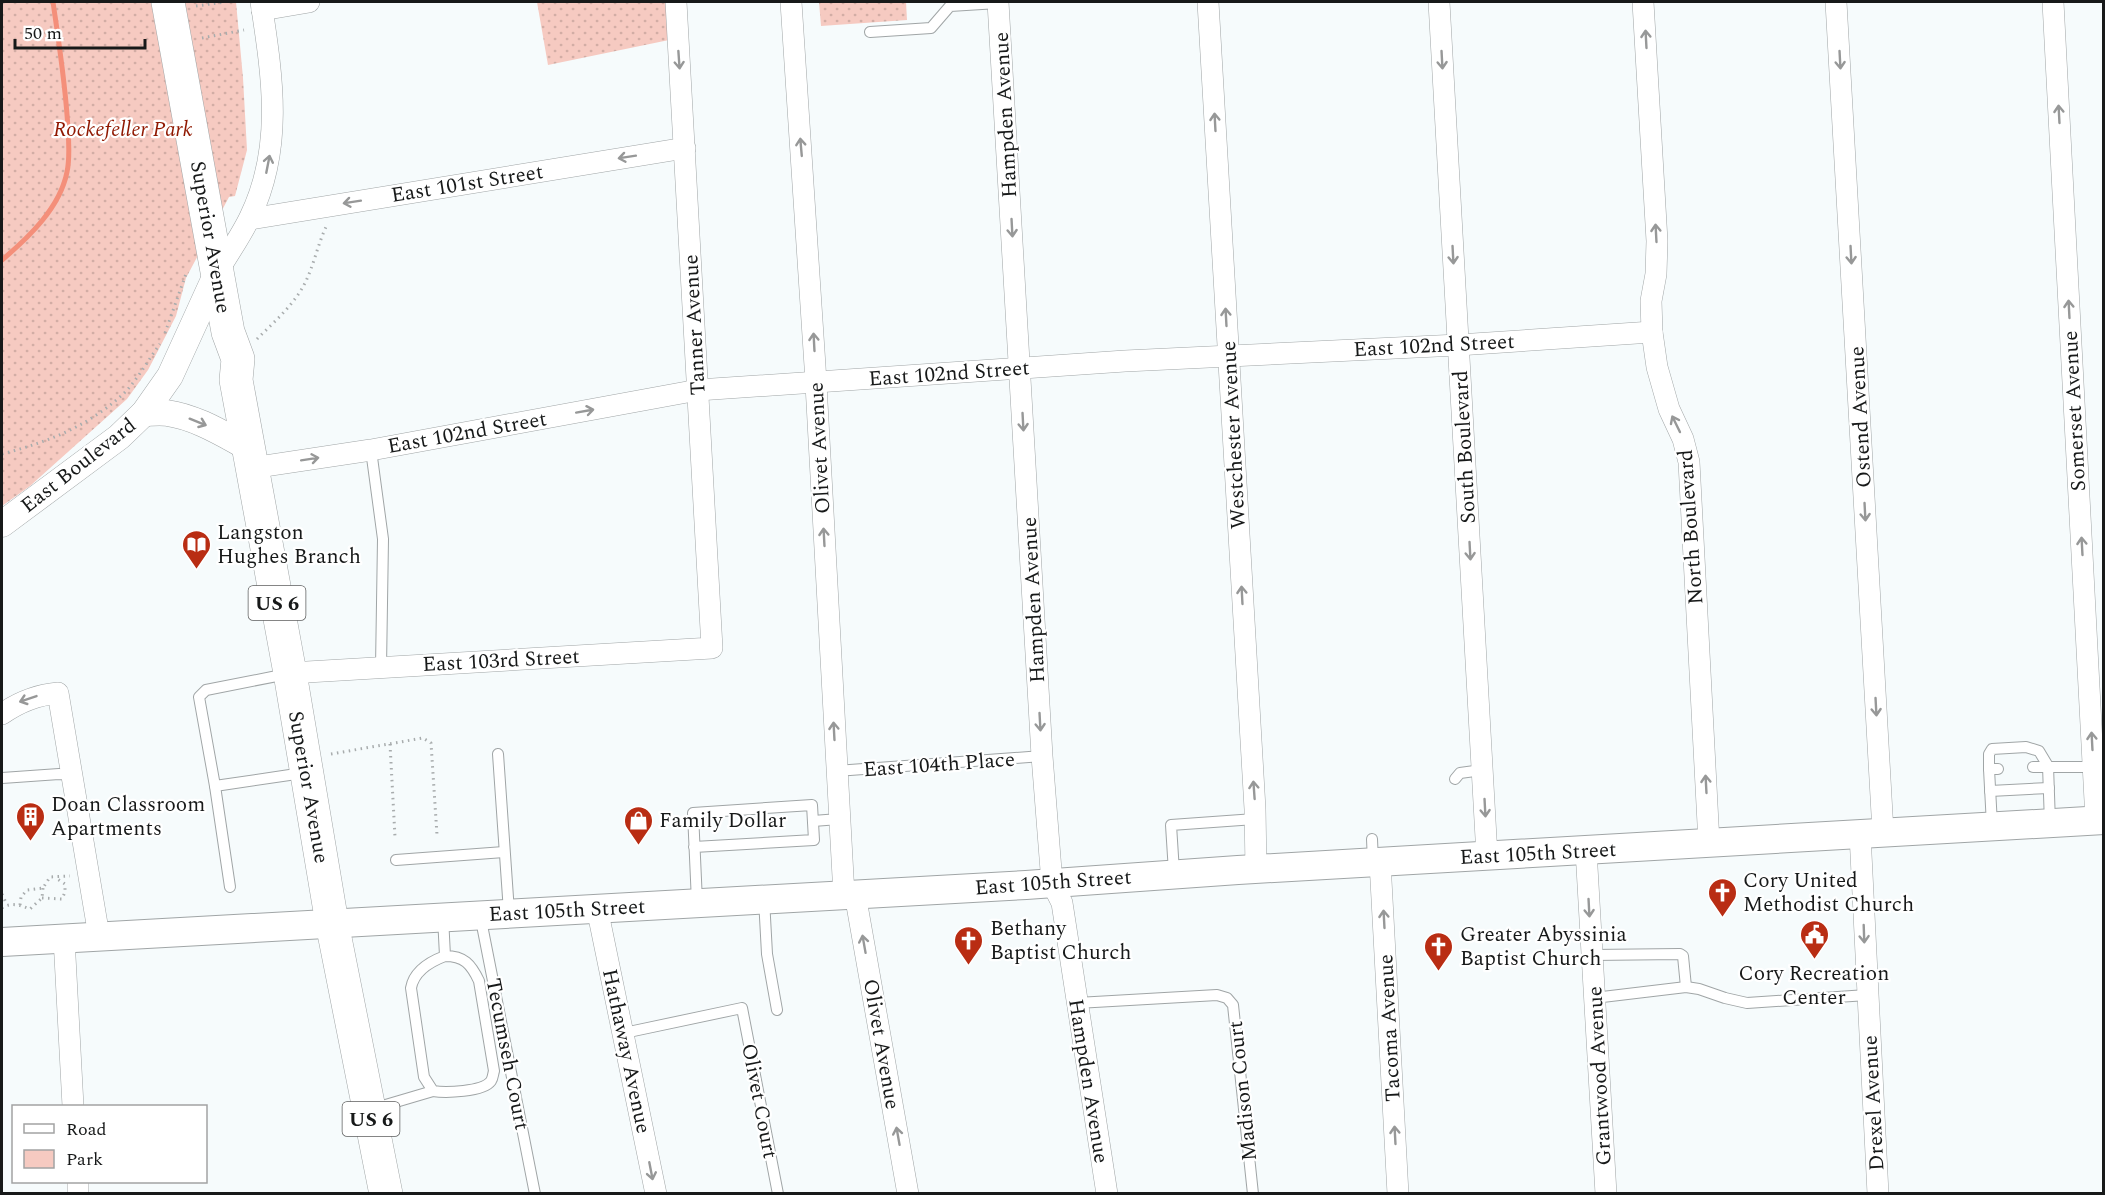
<svg xmlns="http://www.w3.org/2000/svg" width="2105" height="1195" viewBox="0 0 2105 1195" font-family="Spectral,serif">
  <defs>
    <pattern id="green-dots" width="8" height="8" patternUnits="userSpaceOnUse" patternTransform="scale(1.5)"><rect width="8" height="8" fill="#f6cac1"/><path d="M2 2h.1M6 6h.1" fill="none" stroke="#d2ada5" stroke-width="1.8" stroke-linecap="round"/></pattern>
  </defs>
  <rect width="100%" height="100%" fill="#f6fbfc"/>
  <g fill="url(#green-dots)">
    <path d="M2,2H236L243,78L247,150L235,196L229,197L186,278L176,316L148,370L127,399L30,486L2,506Z"/>
    <path d="M537,2H667L669,40L548,65Z"/>
    <path d="M819,2H906L907,20L821,26Z"/>
  </g>
  <g fill="none" stroke-linecap="round" stroke-linejoin="round">
    <path stroke="#f48f7a" stroke-width="5" d="M2,260C28,238 60,208 67,172C70,158 69,144 68,130C66,87 59,44 53,2"/>
    <defs>
      <g id="service">
        <path d="M870,32L931,28L950,6L998,3"/>
        <path d="M371,450L383,539L381,667"/>
        <path d="M287,674L206,690L199,697L215,786L303,773"/>
        <path d="M498,754L509,912"/>
        <path d="M2033,767H2093"/>
        <path d="M1989,769V754L1992,749L2026,747L2039,751L2048,766L2050,823"/>
        <path d="M836,771L1042,756"/>
        <path d="M2,778L59,774L72,775"/>
        <path d="M1455,779L1460,773L1482,770"/>
        <path d="M215,786L230,887"/>
        <path d="M1990,791L2049,788"/>
        <path d="M813,821L839,819"/>
        <path d="M1992,825L1989,769H1998"/>
        <path d="M1372,839L1373,862"/>
        <path d="M694,847L814,840L812,805L693,813L697,902"/>
        <path d="M396,860L504,852"/>
        <path d="M1174,872L1171,825L1255,819"/>
        <path d="M764,899L767,954L777,1010"/>
        <path d="M480,915L535,1194"/>
        <path d="M443,917L445,956C429,962 414,971 411,988L424,1077L433,1091C445,1093 483,1092 491,1081C493,1078 493,1074 494,1071L479,981C471,964 464,956 445,956"/>
        <path d="M1592,955L1680,954L1683,956L1686,987"/>
        <path d="M1594,998L1686,987L1699,989L1725,998L1747,1003L1867,995"/>
        <path d="M1077,1003L1217,995L1227,998L1233,1005L1253,1194"/>
        <path d="M624,1033L742,1008L778,1194"/>
        <path d="M372,1109L433,1091"/>
      </g>
      <g id="minor">
        <path d="M791,2L815,366L844,895"/>
        <path d="M998,2L1042,756L1052,883L1062,903L1107,1194"/>
        <path d="M1208,2L1255,809L1256,869"/>
        <path d="M1439,2L1487,856"/>
        <path d="M1643,2L1657,241L1656,274L1651,301L1652,332L1657,367L1669,409L1683,439L1689,462L1709,843"/>
        <path d="M1836,2L1883,832"/>
        <path d="M2053,2L2096,820"/>
        <path d="M262,10L309,2"/>
        <path d="M250,219L685,148"/>
        <path d="M217,273C228,254 241,236 250,217C284,147 272,75 261,2"/>
        <path d="M252,468L371,450L698,390L1125,361L1458,345L1652,332"/>
        <path d="M290,673L712,648L676,2"/>
        <path d="M2,714C19,702 36,695 58,693L99,936"/>
        <path d="M1860,834L1878,1194"/>
        <path d="M1586,850L1606,1194"/>
        <path d="M1380,862L1398,1194"/>
        <path d="M855,894L908,1194"/>
        <path d="M597,908L656,1194"/>
        <path d="M64,938L73,1106"/>
        <path d="M78,1182V1194"/>
      </g>
      <g id="tertiary">
        <path d="M144,413C151,413 160,412 167,413C196,417 223,434 249,448"/>
        <path d="M2,524L119,437L144,413L170,376L217,273"/>
      </g>
      <path id="secondary" d="M2,942L1026,885L1238,870L2104,820"/>
      <path id="primary" d="M168,2L228,332L238,359L236,380L290,673L332,923L386,1194"/>
    </defs>
    <use href="#service" stroke="#a0a5a6" stroke-width="12"/>
    <use href="#minor" stroke="#a0a5a6" stroke-width="22"/>
    <use href="#tertiary" stroke="#a0a5a6" stroke-width="27"/>
    <use href="#secondary" stroke="#a0a5a6" stroke-width="30"/>
    <use href="#primary" stroke="#a0a5a6" stroke-width="34"/>
    <g stroke="#a8acad" stroke-width="3" stroke-dasharray="1.5 4.5" stroke-linecap="butt">
      <path d="M196,6L225,2"/>
      <path d="M202,38L244,30"/>
      <path d="M165,333L187,271"/>
      <path d="M257,339C275,321 295,304 306,281C314,264 318,244 326,227"/>
      <path d="M2,454C47,442 85,428 121,396C135,384 148,360 160,344"/>
      <path d="M390,744L395,837"/>
      <path d="M331,754L423,738L431,743L437,835"/>
      <path d="M2,894L7,905"/>
      <path d="M42,898L62,899L65,892V884L56,878"/>
      <path d="M20,905L21,897L27,890L43,888L50,877L70,876"/>
      <path d="M2,908C11,902 20,905 30,909L42,898L43,888"/>
    </g>
    <use href="#service" stroke="#fff" stroke-width="10"/>
    <use href="#minor" stroke="#fff" stroke-width="21"/>
    <use href="#tertiary" stroke="#fff" stroke-width="26"/>
    <use href="#secondary" stroke="#fff" stroke-width="28"/>
    <use href="#primary" stroke="#fff" stroke-width="33"/>
  </g>
  <defs><path id="oneway-shaft" d="M-6 0H5M1.5-3L5.5 0L1.5 3" fill="none" stroke-width="1.6" stroke-linecap="round" stroke-linejoin="round" transform="scale(1.5)"/></defs>
  <g stroke="#979898">
    <use href="#oneway-shaft" transform="translate(1646 39) rotate(-93)"/>
    <use href="#oneway-shaft" transform="translate(679 60) rotate(86)"/>
    <use href="#oneway-shaft" transform="translate(1442 60) rotate(87)"/>
    <use href="#oneway-shaft" transform="translate(1840 60) rotate(87)"/>
    <use href="#oneway-shaft" transform="translate(2059 114) rotate(-93)"/>
    <use href="#oneway-shaft" transform="translate(1215 122) rotate(-93)"/>
    <use href="#oneway-shaft" transform="translate(801 147) rotate(-95)"/>
    <use href="#oneway-shaft" transform="translate(627 157) rotate(171)"/>
    <use href="#oneway-shaft" transform="translate(268 164) rotate(-79)"/>
    <use href="#oneway-shaft" transform="translate(352 202) rotate(171)"/>
    <use href="#oneway-shaft" transform="translate(1012 228) rotate(87)"/>
    <use href="#oneway-shaft" transform="translate(1656 233) rotate(-93)"/>
    <use href="#oneway-shaft" transform="translate(1453 255) rotate(87)"/>
    <use href="#oneway-shaft" transform="translate(1851 255) rotate(87)"/>
    <use href="#oneway-shaft" transform="translate(2069 309) rotate(-93)"/>
    <use href="#oneway-shaft" transform="translate(1226 317) rotate(-93)"/>
    <use href="#oneway-shaft" transform="translate(814 342) rotate(-93)"/>
    <use href="#oneway-shaft" transform="translate(585 411) rotate(-10)"/>
    <use href="#oneway-shaft" transform="translate(198 422) rotate(22)"/>
    <use href="#oneway-shaft" transform="translate(1023 422) rotate(87)"/>
    <use href="#oneway-shaft" transform="translate(1676 424) rotate(-116)"/>
    <use href="#oneway-shaft" transform="translate(310 459) rotate(-9)"/>
    <use href="#oneway-shaft" transform="translate(1865 512) rotate(87)"/>
    <use href="#oneway-shaft" transform="translate(824 537) rotate(-93)"/>
    <use href="#oneway-shaft" transform="translate(2082 546) rotate(-93)"/>
    <use href="#oneway-shaft" transform="translate(1470 551) rotate(87)"/>
    <use href="#oneway-shaft" transform="translate(1242 595) rotate(-93)"/>
    <use href="#oneway-shaft" transform="translate(28 699) rotate(161)"/>
    <use href="#oneway-shaft" transform="translate(1876 707) rotate(87)"/>
    <use href="#oneway-shaft" transform="translate(1040 722) rotate(87)"/>
    <use href="#oneway-shaft" transform="translate(834 731) rotate(-93)"/>
    <use href="#oneway-shaft" transform="translate(2092 741) rotate(-93)"/>
    <use href="#oneway-shaft" transform="translate(1706 784) rotate(-93)"/>
    <use href="#oneway-shaft" transform="translate(1254 790) rotate(-94)"/>
    <use href="#oneway-shaft" transform="translate(1485 808) rotate(87)"/>
    <use href="#oneway-shaft" transform="translate(1589 908) rotate(87)"/>
    <use href="#oneway-shaft" transform="translate(1384 919) rotate(-93)"/>
    <use href="#oneway-shaft" transform="translate(1864 934) rotate(88)"/>
    <use href="#oneway-shaft" transform="translate(864 944) rotate(-100)"/>
    <use href="#oneway-shaft" transform="translate(1395 1135) rotate(-93)"/>
    <use href="#oneway-shaft" transform="translate(898 1136) rotate(-100)"/>
    <use href="#oneway-shaft" transform="translate(651 1171) rotate(79)"/>
  </g>
  <defs>
    <symbol id="library-pin" viewBox="-11 -11 22 30"><path d="M0 17L-7.5 6A9.5 9.5 0 1 1 7.5 6Z" fill="#b92d13" stroke="#fff"/><path d="M-6-4Q-3-5.5-.7-3.5V5Q-3 3-6 4ZM6-4Q3-5.5 .7-3.5V5Q3 3 6 4Z" fill="#fff"/></symbol>
    <symbol id="building-pin" viewBox="-11 -11 22 30"><path d="M0 17L-7.5 6A9.5 9.5 0 1 1 7.5 6Z" fill="#b92d13" stroke="#fff"/><path d="M-4-6H4V6H1V3H-1V6H-4ZM-2.5-4.3h1.7v1.8h-1.7ZM.8-4.3h1.7v1.8H.8ZM-2.5-1h1.7V.8h-1.7ZM.8-1h1.7V.8H.8Z" fill="#fff"/></symbol>
    <symbol id="shop-pin" viewBox="-11 -11 22 30"><path d="M0 17L-7.5 6A9.5 9.5 0 1 1 7.5 6Z" fill="#b92d13" stroke="#fff"/><path d="M-5-2.5h2.3a2.7 3.5 0 0 1 5.4 0H5L5.5 6h-11ZM-1.5-2.5h3a1.5 2.3 0 0 0-3 0Z" fill="#fff"/></symbol>
    <symbol id="church-pin" viewBox="-11 -11 22 30"><path d="M0 17L-7.5 6A9.5 9.5 0 1 1 7.5 6Z" fill="#b92d13" stroke="#fff"/><path d="M-1.2-6h2.4v3.5h3.3v2.4h-3.3V6h-2.4V-.1h-3.3v-2.4h3.3Z" fill="#fff"/></symbol>
    <symbol id="civic-pin" viewBox="-11 -11 22 30"><path d="M0 17L-7.5 6A9.5 9.5 0 1 1 7.5 6Z" fill="#b92d13" stroke="#fff"/><path d="M-.6-6.5H3V-4.5H.6V-3L4-1V1h2V6H-6V1h2V-1L-.6-3ZM-1.2 2.5V6h2.4V2.5Z" fill="#fff"/></symbol>
  </defs>
  <g fill-rule="evenodd">
    <use href="#library-pin" x="180" y="528" width="33" height="45"/>
    <use href="#building-pin" x="14" y="800" width="33" height="45"/>
    <use href="#shop-pin" x="622" y="804" width="33" height="45"/>
    <use href="#church-pin" x="1706" y="876" width="33" height="45"/>
    <use href="#civic-pin" x="1798" y="918" width="33" height="45"/>
    <use href="#church-pin" x="952" y="924" width="33" height="45"/>
    <use href="#church-pin" x="1422" y="930" width="33" height="45"/>
  </g>
  <g text-anchor="middle" stroke-width="4.5" stroke-linejoin="round" paint-order="stroke">
    <g fill="#fff" stroke="#5d5e5e" stroke-width="1.5">
      <rect x="248.5" y="586" width="57" height="34" rx="4.5"/>
      <rect x="342.5" y="1102" width="57" height="34" rx="4.5"/>
    </g>
    <g font-size="20" font-weight="bold" fill="#171919">
      <text x="277" y="610">US 6</text>
      <text x="371" y="1126">US 6</text>
    </g>
    <g font-size="21" fill="#171919" stroke="#fff">
      <text transform="translate(1005 115) rotate(-93)" y="7">Hampden Avenue</text>
      <text transform="translate(467 183) rotate(-9)" y="7">East 101st Street</text>
      <text transform="translate(211 237) rotate(80)" y="7">Superior Avenue</text>
      <text transform="translate(694 325) rotate(-93)" y="7">Tanner Avenue</text>
      <text transform="translate(1434 345) rotate(-3)" y="7">East 102nd Street</text>
      <text transform="translate(949 373) rotate(-4)" y="7">East 102nd Street</text>
      <text transform="translate(2074 411) rotate(-93)" y="7">Somerset Avenue</text>
      <text transform="translate(1860 417) rotate(-93)" y="7">Ostend Avenue</text>
      <text transform="translate(467 432) rotate(-10)" y="7">East 102nd Street</text>
      <text transform="translate(1233 435) rotate(-93)" y="7">Westchester Avenue</text>
      <text transform="translate(1464 447) rotate(-93)" y="7">South Boulevard</text>
      <text transform="translate(819 448) rotate(-93)" y="7">Olivet Avenue</text>
      <text transform="translate(78 465) rotate(-38)" y="7">East Boulevard</text>
      <text transform="translate(1690 527) rotate(-94)" y="7">North Boulevard</text>
      <text transform="translate(1033 600) rotate(-93)" y="7">Hampden Avenue</text>
      <text transform="translate(501 660) rotate(-3)" y="7">East 103rd Street</text>
      <text transform="translate(939 764) rotate(-4)" y="7">East 104th Place</text>
      <text transform="translate(309 787) rotate(80)" y="7">Superior Avenue</text>
      <text transform="translate(1538 853) rotate(-3)" y="7">East 105th Street</text>
      <text transform="translate(1053 882) rotate(-4)" y="7">East 105th Street</text>
      <text transform="translate(567 910) rotate(-3)" y="7">East 105th Street</text>
      <text transform="translate(1389 1028) rotate(-93)" y="7">Tacoma Avenue</text>
      <text transform="translate(882 1044) rotate(80)" y="7">Olivet Avenue</text>
      <text transform="translate(627 1051) rotate(78)" y="7">Hathaway Avenue</text>
      <text transform="translate(508 1054) rotate(79)" y="7">Tecumseh Court</text>
      <text transform="translate(1599 1076) rotate(-93)" y="7">Grantwood Avenue</text>
      <text transform="translate(1089 1081) rotate(81)" y="7">Hampden Avenue</text>
      <text transform="translate(1242 1091) rotate(-96)" y="7">Madison Court</text>
      <text transform="translate(760 1101) rotate(79)" y="7">Olivet Court</text>
      <text transform="translate(1873 1103) rotate(-93)" y="7">Drexel Avenue</text>
    </g>
    <g font-size="21" font-style="italic" fill="#901801" stroke="#fff">
      <text x="123" y="136">Rockefeller Park</text>
    </g>
    <g font-size="21" fill="#171919" stroke="#fff" text-anchor="start">
      <text x="217" y="539">Langston<tspan x="217" dy="24">Hughes Branch</tspan></text>
      <text x="51" y="811">Doan Classroom<tspan x="51" dy="24">Apartments</tspan></text>
      <text x="659" y="827">Family Dollar</text>
      <text x="1743" y="887">Cory United<tspan x="1743" dy="24">Methodist Church</tspan></text>
      <text x="990" y="935">Bethany<tspan x="990" dy="24">Baptist Church</tspan></text>
      <text x="1460" y="941">Greater Abyssinia<tspan x="1460" dy="24">Baptist Church</tspan></text>
      <text x="1814" y="980" text-anchor="middle">Cory Recreation<tspan x="1814" dy="24">Center</tspan></text>
    </g>
  </g>
  <rect width="2105" height="1195" fill="none" stroke="#171919" stroke-width="6"/>
  <rect x="12" y="1105" width="195" height="78" fill="#ffffff" stroke="#a2a3a3" stroke-width="1.5"/>
  <rect x="24" y="1124" width="30" height="9" fill="#ffffff" stroke="#a2a3a3" stroke-width="1.5"/>
  <text x="66" y="1135" font-size="18" fill="#171919">Road</text>
  <rect x="24" y="1150" width="30" height="18" fill="#f6cac1" stroke="#a2a3a3" stroke-width="1.5"/>
  <text x="66" y="1165" font-size="18" fill="#171919">Park</text>
  <path d="M15 39v9h130v-9" fill="none" stroke="#171919" stroke-width="3"/>
  <text x="24" y="39" font-size="18" fill="#171919" stroke="#ffffff" stroke-width="4.5" paint-order="stroke">50 m</text>
</svg>
